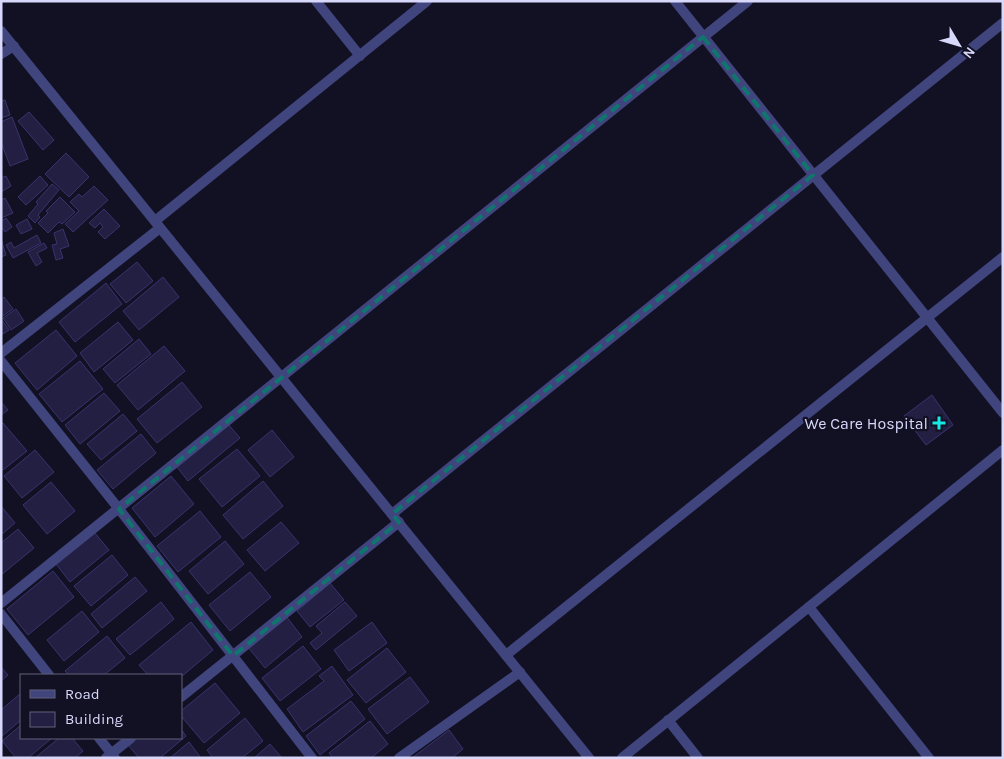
<svg xmlns="http://www.w3.org/2000/svg" width="1004" height="759" viewBox="0 0 1004 759" font-family="Karla,sans-serif">
  <rect width="100%" height="100%" fill="#121124"/>
  <g fill="#221f43" stroke="#38336d">
    <path d="M5,100L10,115L1,118V101Z"/>
    <path d="M29,112L54,140L43,150L18,121Z"/>
    <path d="M12,117L28,159L10,166L1,142V122Z"/>
    <path d="M66,153L89,177L69,197L45,174Z"/>
    <path d="M6,176L11,186L1,192V178Z"/>
    <path d="M40,176L48,185L26,205L18,197Z"/>
    <path d="M52,184L59,190L38,215L40,217L35,223L28,216L38,204L36,202Z"/>
    <path d="M94,186L108,200L73,232L65,224L79,211L70,202L79,194L82,197Z"/>
    <path d="M60,197L75,212L62,224L59,222L48,233L38,223L48,213L46,211Z"/>
    <path d="M5,198L13,213L1,218V200Z"/>
    <path d="M104,209L120,226L105,239L98,232L103,227L100,223L95,228L89,223Z"/>
    <path d="M6,218L12,227L5,232L1,226V221Z"/>
    <path d="M27,219L32,229L21,234L16,225Z"/>
    <path d="M63,229L69,246L60,249L63,258L56,260L52,245L57,244L54,233Z"/>
    <path d="M37,235L41,243L13,258L6,245L11,242L14,248Z"/>
    <path d="M1,239L6,255L1,257Z"/>
    <path d="M44,243L47,248L37,253L42,262L36,266L28,252Z"/>
    <path d="M137,262L153,281L126,303L110,284Z"/>
    <path d="M163,277L179,297L139,330L123,311Z"/>
    <path d="M106,283L122,304L75,342L59,322Z"/>
    <path d="M4,297L13,309L1,317V299Z"/>
    <path d="M16,309L24,321L11,330L3,318Z"/>
    <path d="M1,319L9,330L1,335Z"/>
    <path d="M118,322L133,340L94,372L80,353Z"/>
    <path d="M56,330L77,356L37,390L15,363Z"/>
    <path d="M139,339L151,354L115,383L103,369Z"/>
    <path d="M164,346L185,371L138,410L117,385Z"/>
    <path d="M80,361L103,389L62,422L39,394Z"/>
    <path d="M182,382L202,407L157,443L137,419Z"/>
    <path d="M104,393L120,411L80,444L65,425Z"/>
    <path d="M932,395L953,425L926,445L904,416Z"/>
    <path d="M1,402L8,410L1,415Z"/>
    <path d="M123,414L137,431L101,460L87,444Z"/>
    <path d="M3,423L27,451L3,470L1,468V424Z"/>
    <path d="M228,424L240,438L188,481L177,467Z"/>
    <path d="M272,430L294,457L270,477L248,450Z"/>
    <path d="M141,434L156,453L113,489L97,470Z"/>
    <path d="M237,449L260,476L222,507L199,479Z"/>
    <path d="M35,450L54,472L22,498L4,476Z"/>
    <path d="M171,476L194,504L155,537L132,508Z"/>
    <path d="M263,481L283,506L243,539L223,515Z"/>
    <path d="M51,482L75,511L47,534L23,505Z"/>
    <path d="M1,506L15,523L1,535Z"/>
    <path d="M200,511L221,537L178,572L157,546Z"/>
    <path d="M281,522L299,543L265,571L247,550Z"/>
    <path d="M18,529L34,548L1,575V543Z"/>
    <path d="M94,532L109,550L70,582L56,564Z"/>
    <path d="M225,541L244,564L208,594L189,571Z"/>
    <path d="M112,555L128,575L91,606L74,586Z"/>
    <path d="M53,571L74,597L28,635L7,609Z"/>
    <path d="M250,572L271,597L230,631L209,605Z"/>
    <path d="M135,577L147,591L102,628L91,614Z"/>
    <path d="M330,583L344,600L310,627L297,611Z"/>
    <path d="M161,602L174,619L130,655L116,639Z"/>
    <path d="M345,602L357,616L316,650L310,643L322,633L316,626Z"/>
    <path d="M82,611L99,632L64,661L47,640Z"/>
    <path d="M286,616L302,637L265,668L248,647Z"/>
    <path d="M191,622L213,650L181,677V675H148L139,665Z"/>
    <path d="M372,622L387,643L349,671L334,650Z"/>
    <path d="M107,636L125,658L104,675H69L65,671Z"/>
    <path d="M303,646L321,669L280,701L262,678Z"/>
    <path d="M387,648L406,672L366,703L347,680Z"/>
    <path d="M332,666L353,695L303,732L287,709L324,681L319,676Z"/>
    <path d="M1,667L8,675L1,681Z"/>
    <path d="M410,677L429,702L387,734L368,709Z"/>
    <path d="M215,683L240,713L204,743L181,716V711Z"/>
    <path d="M21,693V720L1,737V710Z"/>
    <path d="M351,701L365,719L320,755L306,736Z"/>
    <path d="M245,718L263,741L242,758H213L207,750Z"/>
    <path d="M370,721L388,744L371,758H333L329,753Z"/>
    <path d="M21,725V738H52L28,758H16L2,741Z"/>
    <path d="M181,729L186,736L160,758H139L128,745L136,738H181Z"/>
    <path d="M449,730L463,749L452,758H412Z"/>
    <path d="M59,738H72L83,751L75,758H35Z"/>
    <path d="M189,742L201,758H170Z"/>
    <path d="M270,744L282,758H254Z"/>
  </g>
  <g fill="none" stroke-linecap="round" stroke-linejoin="round">
    <g stroke="#41457e" stroke-width="10">
      <path d="M316,1L360,56"/>
      <path d="M675,1L1003,413"/>
      <path d="M1,54L14,46"/>
      <path d="M1,353L160,228"/>
      <path d="M1,361L119,509L312,758"/>
      <path d="M392,514L1003,23"/>
      <path d="M1,603L748,1"/>
      <path d="M809,607L929,758"/>
      <path d="M1,614L49,675"/>
      <path d="M506,655L1003,257"/>
      <path d="M181,697L399,522"/>
      <path d="M668,720L698,758"/>
      <path d="M99,738L115,758"/>
      <path d="M106,758L131,738"/>
      <path d="M399,758L520,672"/>
      <path d="M622,758L1003,450"/>
    </g>
    <g stroke="#41457e" stroke-width="10">
      <path d="M1,31L589,758"/>
      <path d="M155,221L427,1"/>
    </g>
  </g>
  <path fill="none" stroke="#0f766e" stroke-width="4" stroke-dasharray="10 6" stroke-linejoin="round" d="M703,37L813,175L392,514L399,522L233,656L119,509Z"/>
  <path fill="#17e8e6" stroke="#121124" stroke-width="2" d="M936.5 415.5h5v5h5v5h-5v5h-5v-5h-5v-5h5z"/>
  <g text-anchor="middle" stroke-width="4.5" stroke-linejoin="round" paint-order="stroke">
    <g font-size="16" fill="#d8d8fb" stroke="#121124" text-anchor="end">
      <text x="928" y="429">We Care Hospital</text>
    </g>
  </g>
  <rect width="1004" height="759" fill="none" stroke="#d8d8fb" stroke-width="5"/>
  <rect x="20" y="674" width="162" height="65" fill="#121124" stroke="#61617a"/>
  <rect x="30" y="690" width="25" height="8" fill="#41457e" stroke="#61617a"/>
  <text x="65" y="699" font-size="15" fill="#d8d8fb">Road</text>
  <rect x="30" y="712" width="25" height="15" fill="#221f43" stroke="#61617a"/>
  <text x="65" y="724" font-size="15" fill="#d8d8fb">Building</text>
  <g transform="translate(959 45) rotate(128)" stroke="#121124" stroke-width="4" paint-order="stroke">
  <path d="M0-4L9 19L0 12L-9 19Z" fill="#d8d8fb"/>
  <text y="-8" font-size="14" font-weight="bold" text-anchor="middle" fill="#d8d8fb">N</text>
  </g>
</svg>
